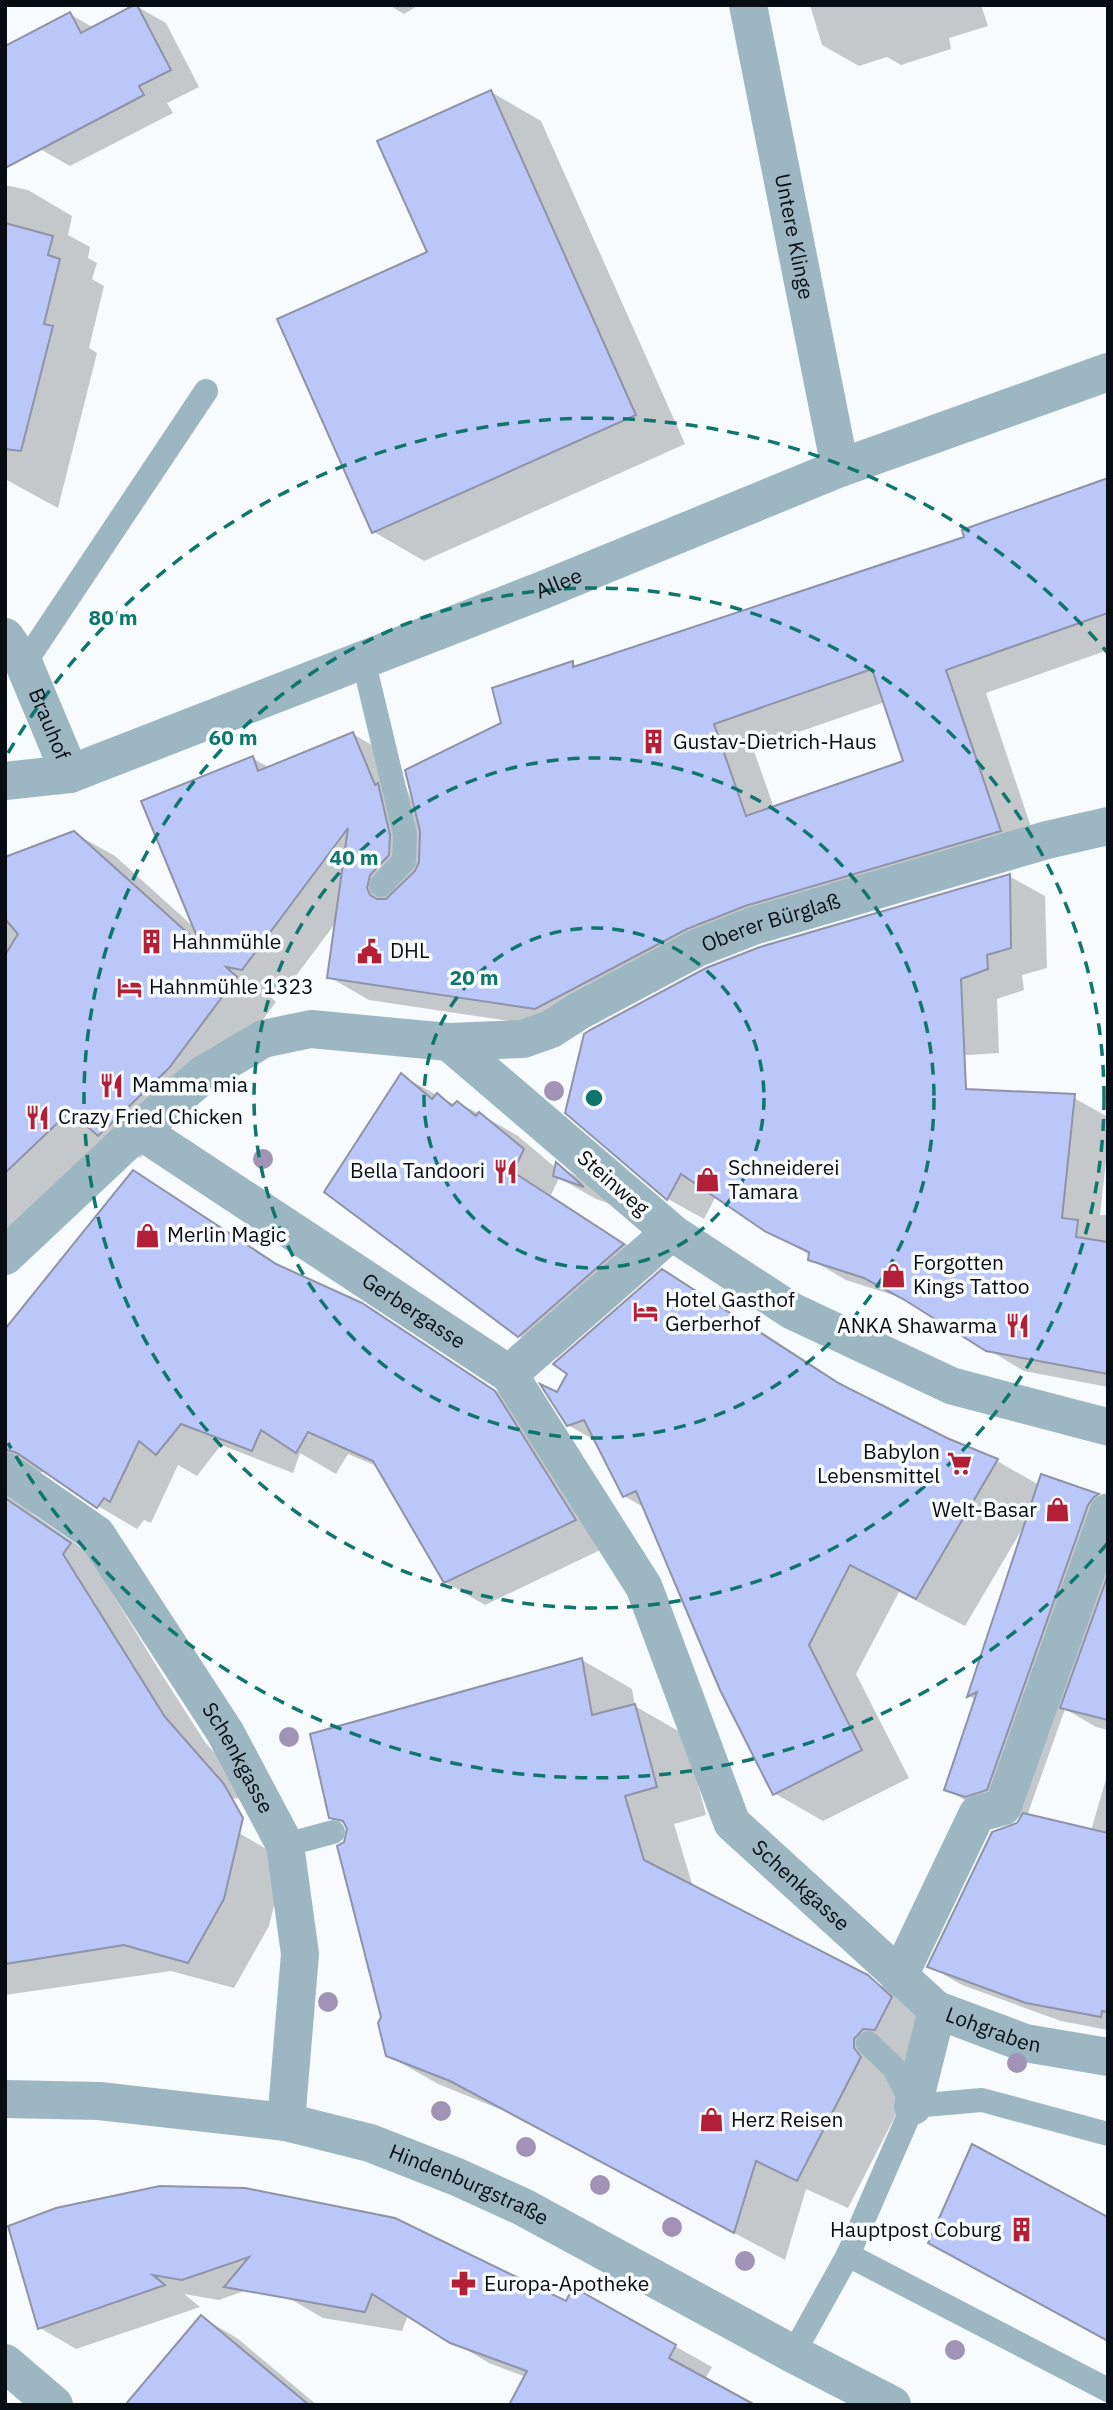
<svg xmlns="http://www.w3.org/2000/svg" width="1113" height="2410" viewBox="0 0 1113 2410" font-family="'IBM Plex Sans',sans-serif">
  <rect width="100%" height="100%" fill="#f7fbfe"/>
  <g fill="#0003" fill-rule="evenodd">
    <path d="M389,5H419L404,14Z"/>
    <path d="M810,5H981L988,26L949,38L951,49L901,65L887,57L859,66L822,45Z"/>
    <path d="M136,6L166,23L199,87L167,103L173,113L70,166L40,149L70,14L94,28Z"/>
    <path d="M491,92L541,121L685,444L424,561L374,532L429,253Z"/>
    <path d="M5,185L28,190L72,216L68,235L90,247L88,258L97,263L92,279L104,286L89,348L97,353L58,508L5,479Z"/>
    <path d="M1108,480V650L986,693L1040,854L728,951L576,1031L369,1000L329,977L337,921L284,992L262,989L276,1002L210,1091L140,1158L106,1138L5,1249V859L74,833L115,856L196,929L252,758L270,768L353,734L394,758L413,804H415L572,663L579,667L966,538ZM885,702L906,762L774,808L753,748Z"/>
    <path d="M1009,876L1045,896L1047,968L1022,975L1024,990L997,999L999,1053L938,1057L939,1092L1074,1098L1108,1117V1143L1100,1215H1108V1387L1024,1371L902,1298L846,1280L810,1259V1255L767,1231L716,1196L704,1219L668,1199L567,1112Z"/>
    <path d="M402,1076L455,1105L458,1103L480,1114L518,1136L556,1168L557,1165L597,1188L619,1207L596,1199L559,1178L551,1195L661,1267L557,1358L519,1336Z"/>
    <path d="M134,1172L173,1195L291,1273L361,1305L402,1329L535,1416L615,1543L485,1605L445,1582L379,1467L348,1454L336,1474L300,1453L293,1473L221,1445L197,1476L178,1465L151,1523L144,1520L137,1529L98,1506L47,1471L35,1474L25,1505L33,1514L109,1567L102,1577L164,1678L205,1742L254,1798L95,1802L5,1709V1333Z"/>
    <path d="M663,1271L711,1299L862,1397L947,1440L997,1461L1039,1485L1042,1476L1108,1500V1730L1096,1727L1065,1709L1028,1813L1008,1820L987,1813L946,1789L976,1700L969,1696L1025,1524L965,1626L899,1592L856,1674L909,1778L823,1821L774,1793L645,1508L624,1496L596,1441L568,1425L557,1394Z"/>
    <path d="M582,1660L632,1689L635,1706L685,1735L706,1815L674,1824L693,1887L867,1977L918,2007L910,2087L848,2208L806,2189L785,2260L502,2110L438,2084L387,2055L383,2018L345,1843L348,1826L331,1816Z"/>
    <path d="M1108,1772V2030L1061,2021L962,1985L929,1966L1091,1831Z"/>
    <path d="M239,1833L285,1860L269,1926L234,1988L171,1971L5,1995V1866Z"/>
    <path d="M57,2210L567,2303L574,2289L712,2367L705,2379L526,2377L489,2363L408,2315L402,2331L323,2318L264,2284L219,2300L184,2294L200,2307L76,2349L40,2328Z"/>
    <path d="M201,2317L237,2338L317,2405H158Z"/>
  </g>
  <g fill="#bcc7f9" stroke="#8f93a7" stroke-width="2" fill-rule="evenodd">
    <path d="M134,5H137L171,70L139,86L144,95L5,168V46L70,12L81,33Z"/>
    <path d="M491,90L636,415L372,533L277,319L427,252L377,141Z"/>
    <path d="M5,223L53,236L48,255L60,259L44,324L53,326L21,451L5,449Z"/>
    <path d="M1108,478V613L946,670L1001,831L745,906L687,929L535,1009L327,978L348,828L242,970L226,967L237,977L169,1068L98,1136L70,1111L5,1173V955L18,934L5,919V857L74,831L200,944L141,801L253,756L258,771L353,732L375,785L378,783L390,835L389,855L370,875L367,888L370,895L377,899H386L415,871L419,862L420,831L405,770L501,723L492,688L573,661V667L964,537L962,530ZM872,669L903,761L746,816L714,724Z"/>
    <path d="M1010,874L1011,948L987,955L988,969L961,979L966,1089L1075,1094L1062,1218L1078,1220L1076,1237L1108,1242V1374L986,1351L903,1299L864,1278L808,1260L809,1252L766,1232L681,1174L667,1200L565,1113L584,1034L590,1030L706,968L760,947Z"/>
    <path d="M401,1073L432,1099L437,1093L452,1106L457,1101L476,1116L479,1112L524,1149L513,1172L624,1244L518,1337L324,1192Z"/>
    <path d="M556,1162L584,1187L553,1176Z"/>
    <path d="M133,1170L276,1264L362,1303L495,1391L576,1520L444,1583L373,1461L308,1432L296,1453L261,1430L252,1451L181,1424L156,1455L139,1441L110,1502L104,1498L97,1508L17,1453L5,1449V1329Z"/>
    <path d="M662,1269L838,1383L947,1438L998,1459L916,1599L850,1565L809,1645L862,1750L773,1795L720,1690L636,1491L623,1497L584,1420L567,1426L540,1384L557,1392L567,1374L553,1364Z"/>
    <path d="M1041,1474L1099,1494L1094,1497L1088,1505L987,1790L965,1797L944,1790L977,1692L967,1697Z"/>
    <path d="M5,1498L71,1543L63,1554L125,1653L165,1717L224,1784L243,1818L224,1899L188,1963L124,1945L5,1964Z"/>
    <path d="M1108,1575V1720L1060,1708Z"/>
    <path d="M582,1658L592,1715L635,1704L657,1787L625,1796L644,1860L868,1975L892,1997L875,2030L863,2029L854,2039V2048L861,2057L797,2181L756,2161L734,2233L450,2081L386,2056L378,2023L381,2017L337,1846L344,1842L347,1829L343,1821L329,1818L310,1734Z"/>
    <path d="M1023,1813L1108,1833V2012L1102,2011L1101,2017L1026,2003L927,1967L992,1832L1017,1823Z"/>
    <path d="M972,2144L1108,2217V2341L928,2243Z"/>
    <path d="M160,2186L245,2188L395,2218L566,2301L573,2287L676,2345L669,2358L755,2405H509L527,2371L450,2343L372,2294L365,2312L224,2287L249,2257L182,2280L153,2275L165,2285L38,2329L8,2226L56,2208Z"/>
    <path d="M201,2315L309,2405H125Z"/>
  </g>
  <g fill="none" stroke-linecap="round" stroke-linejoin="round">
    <g stroke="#9db7c2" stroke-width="24">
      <path d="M363,659L405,834L404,861L381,885"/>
      <path d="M24,664L206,391"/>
      <path d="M285,1845L333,1832"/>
      <path d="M868,2043L894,2068L913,2106"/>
      <path d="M913,2106L982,2100L1108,2134"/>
      <path d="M848,2255L1108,2390"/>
      <path d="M793,2354L848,2255L913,2106"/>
    </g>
    <g stroke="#9db7c2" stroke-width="37">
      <path d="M671,1232L792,1311L952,1386L1108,1427"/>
      <path id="s1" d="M509,1374L644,1587L732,1823L937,2010"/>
      <path d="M899,1977L977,1814L1003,1807L1108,1512"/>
    </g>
    <g stroke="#9db7c2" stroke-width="38">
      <path id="s2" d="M748,5L840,468"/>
      <path id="s3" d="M5,637L24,664L70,774"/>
      <path id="s4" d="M5,781L70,774L543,590L840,468L1108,372"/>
      <path id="s5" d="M139,1130L509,1374L671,1232L449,1042"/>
      <path id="s6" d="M5,1471L96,1534L225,1732L285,1845L300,1954L286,2122"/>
      <path id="s7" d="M913,2106L937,2010L1025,2043L1108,2057"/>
      <path d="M5,2363L54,2405"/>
    </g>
    <g stroke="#9db7c2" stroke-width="38">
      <path id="s8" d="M5,1256L139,1130L204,1074L263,1039L311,1029L449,1042L523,1039L551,1029L579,1011L697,948L753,926L1047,840L1108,826"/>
      <path id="s9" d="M5,2099L99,2101L286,2122L370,2143L457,2177L523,2207L793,2354L892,2405"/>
    </g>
  </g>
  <g fill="#a093b6">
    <circle cx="554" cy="1091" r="10"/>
    <circle cx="263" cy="1159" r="10"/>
    <circle cx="289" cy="1737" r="10"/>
    <circle cx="328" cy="2002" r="10"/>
    <circle cx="1017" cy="2063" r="10"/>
    <circle cx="441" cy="2111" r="10"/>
    <circle cx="526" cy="2147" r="10"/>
    <circle cx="600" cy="2185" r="10"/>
    <circle cx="672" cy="2227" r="10"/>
    <circle cx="745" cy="2261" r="10"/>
    <circle cx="955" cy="2350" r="10"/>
  </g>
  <g fill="none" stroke="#0f766e" stroke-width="3.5" stroke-dasharray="12 9">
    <circle cx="594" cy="1098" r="170"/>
    <circle cx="594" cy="1098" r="340"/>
    <circle cx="594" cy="1098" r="510"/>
    <path d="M1107 1544A680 680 0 0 1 8 1443M8 753A680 680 0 0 1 1107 652"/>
  </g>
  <defs>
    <symbol id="building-bare" viewBox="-9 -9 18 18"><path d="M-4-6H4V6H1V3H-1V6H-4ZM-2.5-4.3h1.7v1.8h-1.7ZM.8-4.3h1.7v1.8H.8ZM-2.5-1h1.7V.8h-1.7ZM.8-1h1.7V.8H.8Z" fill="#b21f36" stroke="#f7fbfe" stroke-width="2.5" paint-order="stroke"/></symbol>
    <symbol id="civic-bare" viewBox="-9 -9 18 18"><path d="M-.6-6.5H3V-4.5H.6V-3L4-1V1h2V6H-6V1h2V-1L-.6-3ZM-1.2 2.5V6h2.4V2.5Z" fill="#b21f36" stroke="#f7fbfe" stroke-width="2.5" paint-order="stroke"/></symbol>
    <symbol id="hotel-bare" viewBox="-9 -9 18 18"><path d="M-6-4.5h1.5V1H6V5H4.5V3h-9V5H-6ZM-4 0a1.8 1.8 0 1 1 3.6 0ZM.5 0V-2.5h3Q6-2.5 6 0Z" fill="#b21f36" stroke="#f7fbfe" stroke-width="2.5" paint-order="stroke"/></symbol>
    <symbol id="restaurant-bare" viewBox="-9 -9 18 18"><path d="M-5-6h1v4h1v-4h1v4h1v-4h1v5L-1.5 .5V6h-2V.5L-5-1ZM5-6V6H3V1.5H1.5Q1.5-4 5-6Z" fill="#b21f36" stroke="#f7fbfe" stroke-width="2.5" paint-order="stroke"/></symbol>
    <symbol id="shop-bare" viewBox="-9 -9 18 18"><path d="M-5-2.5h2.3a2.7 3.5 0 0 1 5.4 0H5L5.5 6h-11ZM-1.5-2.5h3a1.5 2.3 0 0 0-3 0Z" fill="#b21f36" stroke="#f7fbfe" stroke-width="2.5" paint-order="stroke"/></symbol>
    <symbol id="supermarket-bare" viewBox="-9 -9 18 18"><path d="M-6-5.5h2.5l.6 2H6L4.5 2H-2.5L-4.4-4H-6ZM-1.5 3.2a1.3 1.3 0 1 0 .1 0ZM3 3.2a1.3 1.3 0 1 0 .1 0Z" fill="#b21f36" stroke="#f7fbfe" stroke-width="2.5" paint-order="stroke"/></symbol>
    <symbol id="pharmacy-bare" viewBox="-9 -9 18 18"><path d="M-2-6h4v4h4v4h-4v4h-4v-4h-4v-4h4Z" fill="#b21f36" stroke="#f7fbfe" stroke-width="2.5" paint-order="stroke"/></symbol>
  </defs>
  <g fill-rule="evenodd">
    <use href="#building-bare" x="636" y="724" width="35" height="35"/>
    <use href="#building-bare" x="134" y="924" width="35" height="35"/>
    <use href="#civic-bare" x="352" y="934" width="35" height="35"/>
    <use href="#hotel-bare" x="112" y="970" width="35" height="35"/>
    <use href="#restaurant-bare" x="94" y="1068" width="35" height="35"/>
    <use href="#restaurant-bare" x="20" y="1100" width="35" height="35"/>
    <use href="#restaurant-bare" x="488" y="1154" width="35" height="35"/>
    <use href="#shop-bare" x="690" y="1162" width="35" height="35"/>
    <use href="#shop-bare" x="130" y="1218" width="35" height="35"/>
    <use href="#shop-bare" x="876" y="1258" width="35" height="35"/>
    <use href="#hotel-bare" x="628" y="1294" width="35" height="35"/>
    <use href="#restaurant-bare" x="1000" y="1308" width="35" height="35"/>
    <use href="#supermarket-bare" x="942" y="1446" width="35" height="35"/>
    <use href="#shop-bare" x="1040" y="1492" width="35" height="35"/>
    <use href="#shop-bare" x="694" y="2102" width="35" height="35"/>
    <use href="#building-bare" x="1004" y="2212" width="35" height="35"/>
    <use href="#pharmacy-bare" x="446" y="2266" width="35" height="35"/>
  </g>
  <g text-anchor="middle" stroke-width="7" stroke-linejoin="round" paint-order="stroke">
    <g font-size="21" fill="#080d13" stroke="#f7fbfe">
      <text dy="7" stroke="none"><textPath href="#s2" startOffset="236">Untere Klinge</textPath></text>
      <text dy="7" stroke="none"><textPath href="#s4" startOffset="590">Allee</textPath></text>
      <text dy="7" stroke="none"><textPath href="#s3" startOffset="98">Brauhof</textPath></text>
      <text dy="7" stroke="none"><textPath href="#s8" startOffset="875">Oberer Bürglaß</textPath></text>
      <text transform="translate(613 1183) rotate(41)" y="7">Steinweg</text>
      <text dy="7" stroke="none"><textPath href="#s5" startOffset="329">Gerbergasse</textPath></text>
      <text dy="7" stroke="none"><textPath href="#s6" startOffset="376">Schenkgasse</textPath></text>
      <text dy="7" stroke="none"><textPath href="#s1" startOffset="597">Schenkgasse</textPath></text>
      <text dy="7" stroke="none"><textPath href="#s7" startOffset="159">Lohgraben</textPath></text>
      <text dy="7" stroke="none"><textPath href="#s9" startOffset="476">Hindenburgstraße</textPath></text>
    </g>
    <g font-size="21" fill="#080d13" stroke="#f7fbfe" text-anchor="start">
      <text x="673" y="749">Gustav-Dietrich-Haus</text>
      <text x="172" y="949">Hahnmühle</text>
      <text x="390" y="958">DHL</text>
      <text x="149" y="994">Hahnmühle 1323</text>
      <text x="132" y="1092">Mamma mia</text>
      <text x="58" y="1124">Crazy Fried Chicken</text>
      <text x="728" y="1175">Schneiderei<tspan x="728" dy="24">Tamara</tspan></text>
      <text x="485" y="1178" text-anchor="end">Bella Tandoori</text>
      <text x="167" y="1242">Merlin Magic</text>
      <text x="913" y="1270">Forgotten<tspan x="913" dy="24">Kings Tattoo</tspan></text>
      <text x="665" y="1307">Hotel Gasthof<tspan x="665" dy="24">Gerberhof</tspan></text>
      <text x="997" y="1333" text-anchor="end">ANKA Shawarma</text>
      <text x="940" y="1459" text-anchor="end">Babylon<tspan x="940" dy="24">Lebensmittel</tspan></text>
      <text x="1037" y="1517" text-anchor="end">Welt-Basar</text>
      <text x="731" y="2127">Herz Reisen</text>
      <text x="1001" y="2237" text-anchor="end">Hauptpost Coburg</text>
      <text x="484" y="2291">Europa-Apotheke</text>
    </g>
  </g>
  <circle cx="594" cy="1098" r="10" fill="#0f766e" stroke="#f7fbfe" stroke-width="3.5"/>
  <g font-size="21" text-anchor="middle" font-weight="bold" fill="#0f766e" stroke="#f7fbfe" stroke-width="7" stroke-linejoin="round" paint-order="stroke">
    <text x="113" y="625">80 m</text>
    <text x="233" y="745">60 m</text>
    <text x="354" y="865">40 m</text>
    <text x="474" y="985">20 m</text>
  </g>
  <rect width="1113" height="2410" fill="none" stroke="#080d13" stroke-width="14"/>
</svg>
